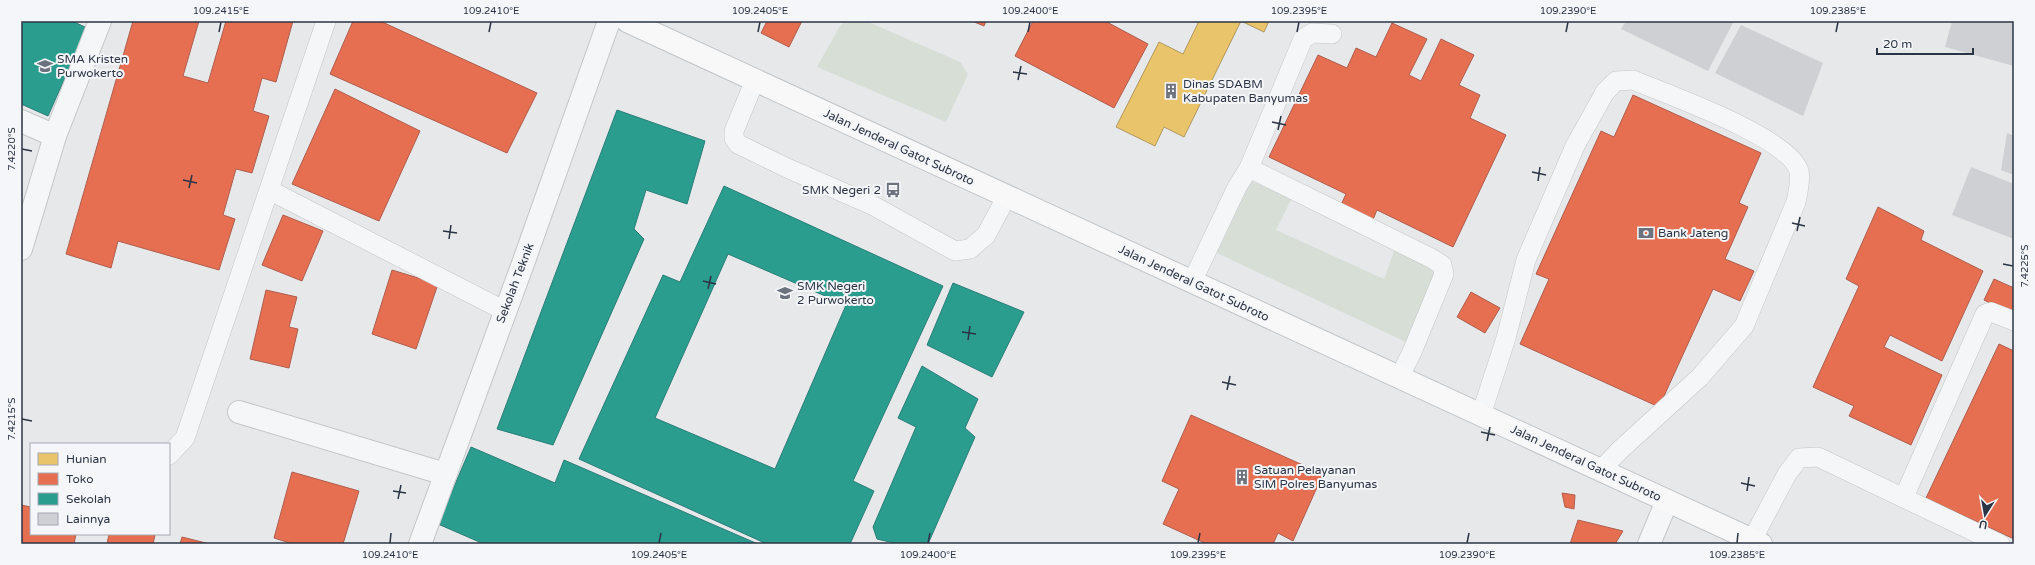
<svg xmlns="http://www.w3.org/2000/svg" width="2035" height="565" viewBox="0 0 2035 565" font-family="'Varela Round',sans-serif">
  <rect width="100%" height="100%" fill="#e6e8ea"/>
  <g fill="#d6ded6">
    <path d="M846,21H866L960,62L968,74L946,122L817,67L840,26Z"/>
    <path d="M1251,181L1292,198L1276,230L1384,279L1396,246L1435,271L1406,342L1217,253Z"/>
  </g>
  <path fill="#e9c46a" stroke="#b0995f" d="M1199,21H1269L1264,32L1241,21L1184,137L1164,127L1155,146L1116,127L1159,42L1183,54Z"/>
  <g fill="#e76f51" stroke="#af5d4d">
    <path d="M133,21H199L183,76L208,83L226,21H293L276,82L262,78L253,111L269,116L252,173L236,169L223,215L235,219L219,270L118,241L111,268L66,254Z"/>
    <path d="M353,21H380L537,93L507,153L330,74Z"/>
    <path d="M767,21H802L789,47L761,33Z"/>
    <path d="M972,21H986L984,26Z"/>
    <path d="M1033,21H1105L1148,44L1114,108L1015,56Z"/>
    <path d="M1392,23L1427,39L1409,75L1421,81L1441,39L1474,55L1459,85L1480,95L1470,118L1506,135L1453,247L1377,210L1372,222L1340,207L1346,194L1269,157L1318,55L1347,68L1356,48L1376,57Z"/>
    <path d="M335,89L420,131L379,221L292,184Z"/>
    <path d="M1633,95L1761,153L1739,203L1748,207L1725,259L1754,271L1740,301L1713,289L1659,407L1520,344L1549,279L1536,274L1601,131L1614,137Z"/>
    <path d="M1878,207L1924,231L1921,240L1983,271L1942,361L1890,335L1884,347L1942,375L1911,445L1849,416L1854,406L1813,387L1859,286L1846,279Z"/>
    <path d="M283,215L323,231L302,281L262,265Z"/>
    <path d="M392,270L438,284L416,349L372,334Z"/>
    <path d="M1994,279L2014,288V315L1984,300Z"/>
    <path d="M266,290L297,297L289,327L298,329L289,368L250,359Z"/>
    <path d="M1471,292L1500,308L1485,333L1457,317Z"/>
    <path d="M1999,344L2014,351V539L1926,498Z"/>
    <path d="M1191,415L1323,474L1293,541L1278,533L1273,544H1207L1163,524L1179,489L1162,481Z"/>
    <path d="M292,472L359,491L343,544H293L274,538Z"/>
    <path d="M1562,493L1575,495L1574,509L1565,507Z"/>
    <path d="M21,505L31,507V534H76L74,544H21Z"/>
    <path d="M1578,520L1623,531L1615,544H1570Z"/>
    <path d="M109,534H151L155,535L153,544H107Z"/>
    <path d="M182,537L210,544H180Z"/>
  </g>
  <g fill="#2a9d8f" stroke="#2a7e79" fill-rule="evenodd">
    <path d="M21,21H72L87,28L48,116L21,104Z"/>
    <path d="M617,110L705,141L687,204L646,190L634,229L644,239L553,445L497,429Z"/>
    <path d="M724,186L943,286L853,481L874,491L850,544H767L579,459L663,275L680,282ZM728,254L846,305L775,469L655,418Z"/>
    <path d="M953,283L1024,312L992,377L927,345Z"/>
    <path d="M922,366L978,399L965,428L975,437L928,544H898L877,539L873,527L916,427L898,418Z"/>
    <path d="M471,447L555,483L564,460L758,544H484L438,524Z"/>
  </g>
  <g fill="#ced0d3">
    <path d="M1626,21H1734L1708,71L1621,29Z"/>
    <path d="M1952,21H2014V66L1945,47Z"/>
    <path d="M1741,25L1823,63L1803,116L1715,73Z"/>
    <path d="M2007,133L2014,136V175L2001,170Z"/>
    <path d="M1971,167L2014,184V239L1952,215Z"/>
  </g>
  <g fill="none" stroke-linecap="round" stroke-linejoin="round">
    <defs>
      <g id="lane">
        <path d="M755,80L734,131V138L738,144L787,168L872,205L955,251L970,249L986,235L1007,196"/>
        <path d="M1249,168L1431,258L1442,265L1444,274L1412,352L1399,378"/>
        <path d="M269,190L505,311"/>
        <path d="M1192,282L1237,187L1249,168L1303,39L1312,33L1332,34"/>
        <path d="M1481,415L1506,338L1526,260L1575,146L1605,92L1616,81L1633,80C1666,94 1789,137 1799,171C1801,181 1798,192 1796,202L1744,326L1700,377L1620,450L1601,470"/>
        <path d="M169,455L185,438L326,21"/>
        <path d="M1904,497L1985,314L1991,312L2014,321"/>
        <path d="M1752,540L1787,474L1799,458L1818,457L2000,544"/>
      </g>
      <g id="street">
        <path d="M21,121L55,136"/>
        <path d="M21,249L55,136L100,21"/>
        <path d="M239,412L445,474"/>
        <path d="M420,544L525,258L609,21"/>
        <path d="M1649,544L1667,501"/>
      </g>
      <path id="primary" d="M627,21L1761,544"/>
    </defs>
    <use href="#lane" stroke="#c4c6c8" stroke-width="20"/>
    <use href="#street" stroke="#c4c6c8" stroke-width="24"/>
    <use href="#primary" stroke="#c2c5c8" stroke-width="24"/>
    <use href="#lane" stroke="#f5f6f7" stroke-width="19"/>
    <use href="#street" stroke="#f5f6f7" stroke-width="22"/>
    <use href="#primary" stroke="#f8f8f8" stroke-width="22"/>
  </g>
  <path fill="none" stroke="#2b3445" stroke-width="1.5" d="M219,32L221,22M489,32L491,22M758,32L760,22M1028,32L1030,22M1297,32L1299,22M1566,32L1568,22M1836,32L1838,22M1013,72L1027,74M1018,80L1021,66M1272,122L1286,125M1278,130L1281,116M22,149L32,151M1532,172L1546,175M183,180L197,183M1538,181L1540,167M189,188L192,175M1792,223L1805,226M443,231L457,233M1797,231L1800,217M449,239L451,225M2003,264L2013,266M703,281L716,284M708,289L711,276M962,332L976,334M968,340L970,326M1222,382L1236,385M1227,390L1230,376M22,419L32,421M1481,432L1495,435M1487,441L1490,427M1741,483L1755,486M393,491L406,493M1747,491L1749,477M398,499L401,485M390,543L391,533M659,543L661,533M928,543L930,533M1198,543L1200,533M1467,543L1469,533M1737,543L1738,533"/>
  <defs>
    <symbol id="school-bare" viewBox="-9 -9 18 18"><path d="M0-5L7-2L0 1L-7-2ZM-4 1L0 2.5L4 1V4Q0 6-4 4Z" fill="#6c737f" stroke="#f4f6f9" stroke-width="2.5" paint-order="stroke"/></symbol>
    <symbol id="building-bare" viewBox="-9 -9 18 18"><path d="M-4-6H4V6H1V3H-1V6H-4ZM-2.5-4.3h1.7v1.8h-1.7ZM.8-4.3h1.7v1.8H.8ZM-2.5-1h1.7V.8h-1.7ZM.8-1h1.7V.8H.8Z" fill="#6c737f" stroke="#f4f6f9" stroke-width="2.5" paint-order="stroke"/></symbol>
    <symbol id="bus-bare" viewBox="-9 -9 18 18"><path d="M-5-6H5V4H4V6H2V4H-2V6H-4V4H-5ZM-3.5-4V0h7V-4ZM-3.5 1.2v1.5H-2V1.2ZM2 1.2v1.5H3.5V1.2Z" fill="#6c737f" stroke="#f4f6f9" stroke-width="2.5" paint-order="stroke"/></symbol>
    <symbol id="bank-bare" viewBox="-9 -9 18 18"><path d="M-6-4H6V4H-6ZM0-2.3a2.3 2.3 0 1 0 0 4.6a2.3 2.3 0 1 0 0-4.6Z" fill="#6c737f" stroke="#f4f6f9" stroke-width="2.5" paint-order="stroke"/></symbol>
  </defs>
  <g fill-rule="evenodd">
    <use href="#school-bare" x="34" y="55" width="22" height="22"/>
    <use href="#building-bare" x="1160" y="80" width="22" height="22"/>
    <use href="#bus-bare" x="882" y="179" width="22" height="22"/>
    <use href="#bank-bare" x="1635" y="222" width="22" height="22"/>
    <use href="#school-bare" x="774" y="282" width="22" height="22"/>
    <use href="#building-bare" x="1231" y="466" width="22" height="22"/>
  </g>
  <g text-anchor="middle" stroke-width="4" stroke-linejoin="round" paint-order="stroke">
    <g font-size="12" fill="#2b3445" stroke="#f4f6f9" text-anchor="start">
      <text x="57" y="63">SMA Kristen<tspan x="57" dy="14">Purwokerto</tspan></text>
      <text x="1183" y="88">Dinas SDABM<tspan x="1183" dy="14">Kabupaten Banyumas</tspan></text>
      <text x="881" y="194" text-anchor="end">SMK Negeri 2</text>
      <text x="1658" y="237">Bank Jateng</text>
      <text x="797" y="290">SMK Negeri<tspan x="797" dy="14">2 Purwokerto</tspan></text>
      <text x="1254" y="474">Satuan Pelayanan<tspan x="1254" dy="14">SIM Polres Banyumas</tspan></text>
    </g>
    <g font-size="12" fill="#2b3445" stroke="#f4f6f9">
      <text transform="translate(899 147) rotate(25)" y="4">Jalan Jenderal Gatot Subroto</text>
      <text transform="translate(515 283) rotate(-69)" y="4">Sekolah Teknik</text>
      <text transform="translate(1194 283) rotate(25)" y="4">Jalan Jenderal Gatot Subroto</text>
      <text transform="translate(1586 463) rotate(25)" y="4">Jalan Jenderal Gatot Subroto</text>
    </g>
  </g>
  <rect width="2035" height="565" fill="none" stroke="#f4f6f9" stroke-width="44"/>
  <rect x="30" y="443" width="140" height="92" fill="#f4f6f9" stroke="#a4a8b1"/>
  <rect x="38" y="453" width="20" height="12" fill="#e9c46a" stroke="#a4a8b1"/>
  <text x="66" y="463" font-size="12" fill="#2b3445">Hunian</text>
  <rect x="38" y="473" width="20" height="12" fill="#e76f51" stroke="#a4a8b1"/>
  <text x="66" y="483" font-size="12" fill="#2b3445">Toko</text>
  <rect x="38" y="493" width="20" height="12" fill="#2a9d8f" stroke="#a4a8b1"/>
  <text x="66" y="503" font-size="12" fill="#2b3445">Sekolah</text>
  <rect x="38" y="513" width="20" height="12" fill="#ced0d3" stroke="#a4a8b1"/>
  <text x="66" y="523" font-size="12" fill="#2b3445">Lainnya</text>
  <g transform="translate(1985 515) rotate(191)" stroke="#f4f6f9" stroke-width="3" paint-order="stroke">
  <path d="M0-3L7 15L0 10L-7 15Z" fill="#2b3445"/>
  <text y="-6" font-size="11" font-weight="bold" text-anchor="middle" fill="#2b3445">U</text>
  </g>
  <path d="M1877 48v6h96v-6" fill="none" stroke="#2b3445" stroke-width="2"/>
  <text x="1883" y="48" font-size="12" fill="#2b3445" stroke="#f4f6f9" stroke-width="3" paint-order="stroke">20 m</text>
  <rect x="22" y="22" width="1991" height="521" fill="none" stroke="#2b3445" stroke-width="1.5"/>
  <g font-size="10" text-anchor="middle" fill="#2b3445">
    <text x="221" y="14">109.2415°E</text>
    <text x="491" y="14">109.2410°E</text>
    <text x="760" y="14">109.2405°E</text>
    <text x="1030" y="14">109.2400°E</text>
    <text x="1299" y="14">109.2395°E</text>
    <text x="1568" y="14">109.2390°E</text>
    <text x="1838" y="14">109.2385°E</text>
    <text transform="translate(11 149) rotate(-90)" y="4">7.4220°S</text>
    <text transform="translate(2024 266) rotate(-90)" y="4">7.4225°S</text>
    <text transform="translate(11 419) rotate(-90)" y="4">7.4215°S</text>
    <text x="390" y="558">109.2410°E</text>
    <text x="659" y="558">109.2405°E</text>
    <text x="928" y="558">109.2400°E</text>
    <text x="1198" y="558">109.2395°E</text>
    <text x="1467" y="558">109.2390°E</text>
    <text x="1737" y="558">109.2385°E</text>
  </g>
</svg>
